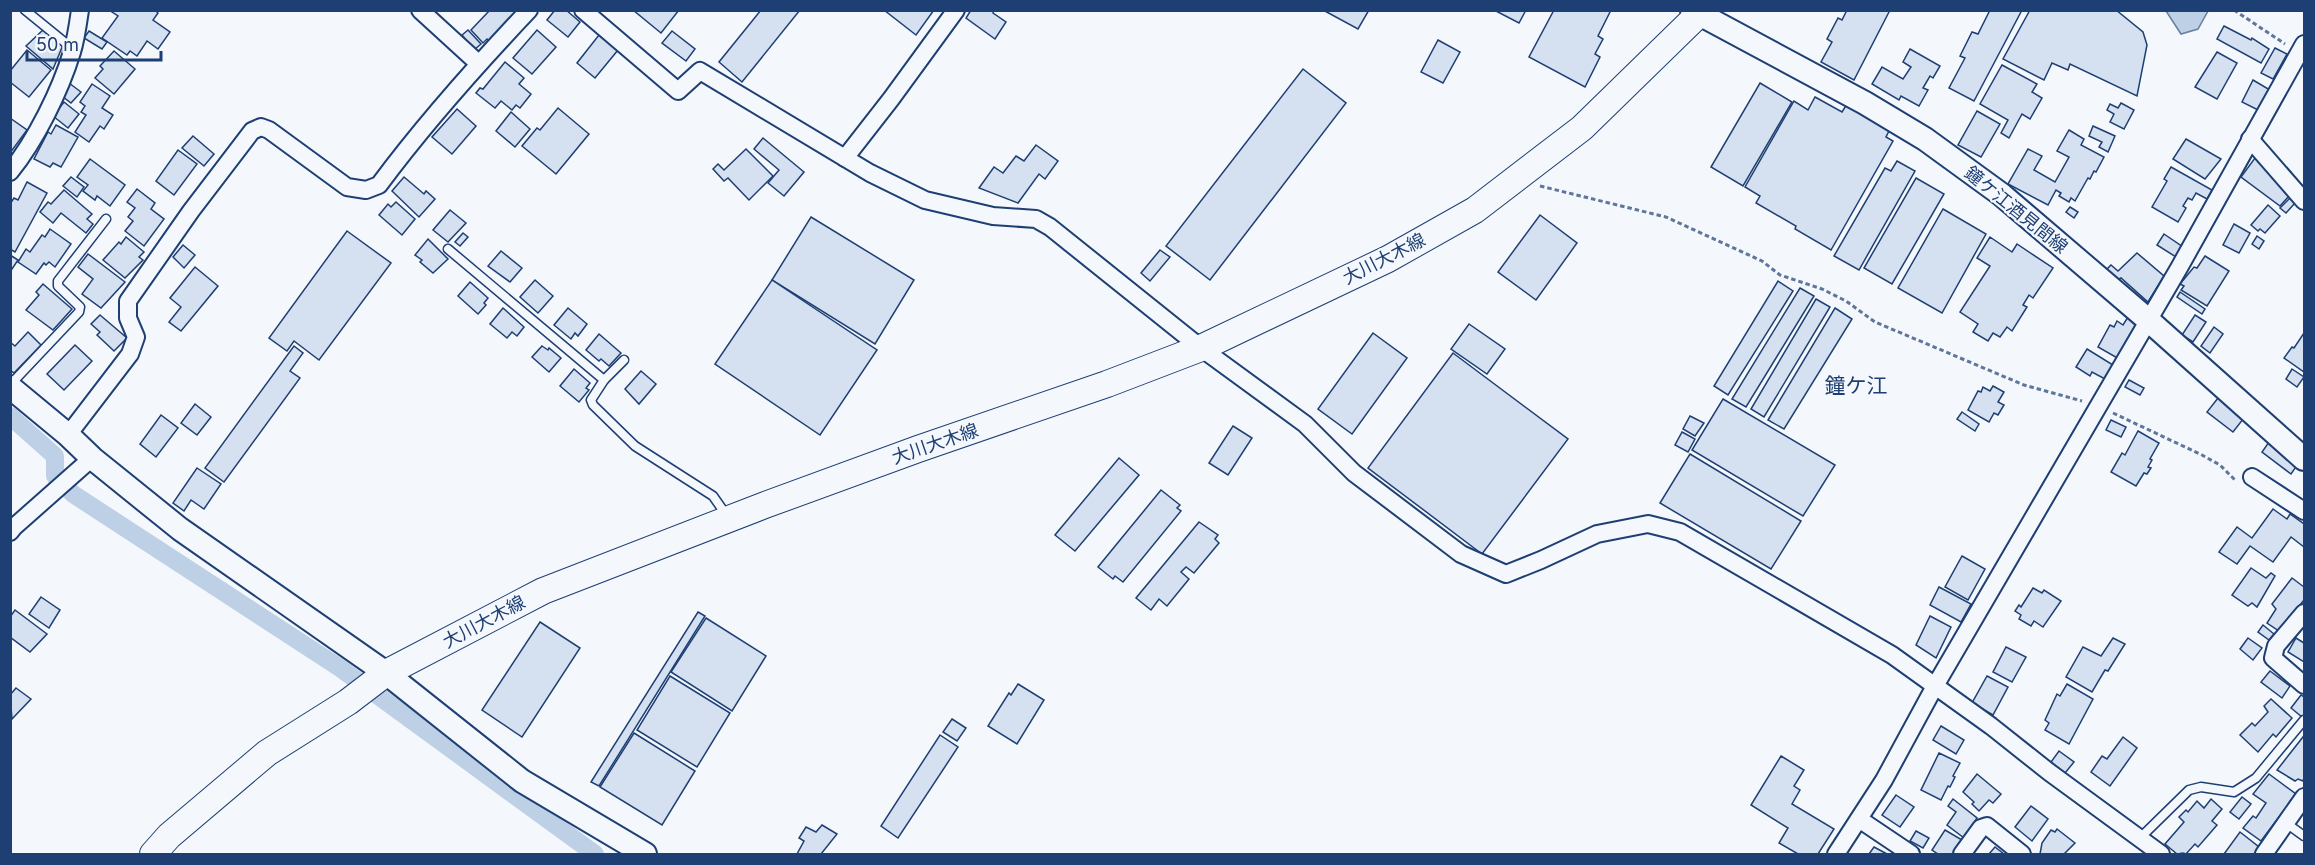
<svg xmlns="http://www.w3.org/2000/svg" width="2315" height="865" viewBox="0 0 2315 865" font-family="Inter,'Noto Sans JP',sans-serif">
  <rect width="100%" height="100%" fill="#f4f7fb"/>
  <path fill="#bed0e5" stroke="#687fa3" stroke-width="1.5" d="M2166,11H2208L2198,29L2181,34Z"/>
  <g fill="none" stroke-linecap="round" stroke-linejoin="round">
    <path stroke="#bed0e5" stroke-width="18" d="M10,416L55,456V476L73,494L340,668L595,854"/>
  </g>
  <g fill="#d5e0f0" stroke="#1d3f73" stroke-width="1.5">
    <path d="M109,10H155L158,13L153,20L170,32L158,49L147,41L137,56L130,51L127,55L102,38L118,16Z"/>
    <path d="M513,10L516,14L489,41L487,39L483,43L471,30L490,10Z"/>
    <path d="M555,10H566L580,22L568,37L547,20Z"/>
    <path d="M633,10H679L661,33Z"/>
    <path d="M761,10H800L742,82L719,62Z"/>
    <path d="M884,10H934L916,35Z"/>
    <path d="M971,10H994L993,13L1006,22L995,39L966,18Z"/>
    <path d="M1323,10H1369L1358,29Z"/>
    <path d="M1494,10H1526L1519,23Z"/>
    <path d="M1554,10H1611L1598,36L1603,39L1595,54L1600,57L1585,87L1529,57Z"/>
    <path d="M1847,10H1890L1854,80L1821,62L1832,42L1827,39L1838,18L1842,20Z"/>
    <path d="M1990,10H2022L1974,101L1949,88L1965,58L1960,56L1972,32L1978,34Z"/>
    <path d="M2030,10H2116L2143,32L2147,45L2137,96L2070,64L2068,70L2052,63L2044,80L2003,59Z"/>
    <path d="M2224,26L2251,40L2252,38L2269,49L2261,63L2217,39Z"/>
    <path d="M44,29L63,45L53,69L26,46Z"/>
    <path d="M468,30L481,44L474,50L462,35Z"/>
    <path d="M537,30L556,47L532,74L513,58Z"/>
    <path d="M89,31L107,42L102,49L84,38Z"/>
    <path d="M672,31L695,49L686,61L662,43Z"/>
    <path d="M599,35L618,50L595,78L577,63Z"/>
    <path d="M1438,40L1460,52L1443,83L1421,72Z"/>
    <path d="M2275,48L2287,54L2273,79L2261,73Z"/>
    <path d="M1910,49L1940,66L1933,78L1930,76L1923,88L1928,90L1919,106L1901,96L1899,100L1872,84L1882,67L1903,79L1911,67L1903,62Z"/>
    <path d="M27,50L51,70L29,97L10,82V71Z"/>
    <path d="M114,51L135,69L114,94L95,78L103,69L100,66Z"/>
    <path d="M2217,52L2237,63L2217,99L2195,87Z"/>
    <path d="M505,62L524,78L519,84L531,94L520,108L516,105L512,110L501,101L495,108L476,93L480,88L483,89Z"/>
    <path d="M2002,65L2037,84L2032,92L2042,98L2030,119L2022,114L2009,138L2001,133L2008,120L1980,104Z"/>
    <path d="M1303,69L1346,103L1210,280L1166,246Z"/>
    <path d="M2253,80L2270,90L2260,111L2242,102Z"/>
    <path d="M69,83L81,92L71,103L62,96Z"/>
    <path d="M1760,83L1792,102L1743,186L1711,167Z"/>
    <path d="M92,84L110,96L102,108L113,115L104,129L100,126L89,142L75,132L86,115L81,112L85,106L80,102Z"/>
    <path d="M1815,97L1842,112L1847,104L1890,129L1886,137L1893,141L1831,250L1795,229L1796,226L1756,203L1760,196L1745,187L1794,101L1808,110Z"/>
    <path d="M64,102L79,114L68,128L53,116Z"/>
    <path d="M2121,103L2134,110L2124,129L2110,122L2114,114L2107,110L2110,104L2118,108Z"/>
    <path d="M558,108L589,134L556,174L522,146L537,128L540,130Z"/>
    <path d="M457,109L476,126L452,154L432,137Z"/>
    <path d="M1977,111L2000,124L1981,157L1958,145Z"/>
    <path d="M511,112L530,129L515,147L496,131Z"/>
    <path d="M10,118L27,130L10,153Z"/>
    <path d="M56,125L78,137L61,167L53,163L50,167L34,159L48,132L51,134Z"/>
    <path d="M2093,126L2115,136L2108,152L2099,147L2102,142L2089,136Z"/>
    <path d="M2069,130L2084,139L2081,145L2104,157L2096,172L2094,171L2090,179L2088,178L2075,201L2071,198L2069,202L2059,196L2061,193L2056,190L2048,205L2008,184L2028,149L2042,156L2034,170L2055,182L2069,157L2057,151Z"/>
    <path d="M193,136L214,154L204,166L182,148Z"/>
    <path d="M763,138L804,172L784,196L768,183L779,170L754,149Z"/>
    <path d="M2186,139L2221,159L2205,179L2173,159Z"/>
    <path d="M1036,145L1058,161L1045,179L1039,174L1018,203L979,188L994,167L1003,173L1016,156L1024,161Z"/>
    <path d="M746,149L773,176L749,200L728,178L724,181L713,169L718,164L724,170Z"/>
    <path d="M178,150L197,164L174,195L156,181Z"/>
    <path d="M2255,158L2271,172L2276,179L2275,181L2290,195L2280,206L2241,177Z"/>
    <path d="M90,159L125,185L110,206L97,196L95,200L83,191L88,185L77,177Z"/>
    <path d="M1897,161L1915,171L1859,270L1834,256L1885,168L1891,171Z"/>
    <path d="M2171,167L2212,190L2207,199L2196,193L2192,200L2188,198L2183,206L2186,208L2178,222L2152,207L2167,181L2164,179Z"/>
    <path d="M71,177L84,187L77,197L63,186Z"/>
    <path d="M404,177L424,194L426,191L435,199L419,217L392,191Z"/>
    <path d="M1916,178L1944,194L1892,284L1864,268Z"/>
    <path d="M27,182L47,193L15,252L10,249V204L14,198L18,200Z"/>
    <path d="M137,189L155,203L151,209L164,219L144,246L125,231L133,221L128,217L135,208L127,202Z"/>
    <path d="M64,190L92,214L87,219L93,224L86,233L61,213L53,223L40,212L48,202L51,204Z"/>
    <path d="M2290,198L2295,203L2286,213L2280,208Z"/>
    <path d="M396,202L415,219L402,235L379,215L388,204L391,207Z"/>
    <path d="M2268,205L2280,216L2265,233L2260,229L2258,231L2251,225Z"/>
    <path d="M2070,207L2078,212L2074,218L2066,212Z"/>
    <path d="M1943,209L1986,234L1942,313L1898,288Z"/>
    <path d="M450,210L466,223L448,242L433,230Z"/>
    <path d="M1540,215L1577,243L1536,300L1498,272Z"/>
    <path d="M811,217L914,280L875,344L772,280Z"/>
    <path d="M2234,224L2250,233L2239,253L2223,245Z"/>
    <path d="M50,229L71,244L55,267L49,262L46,265L44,263L36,274L18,262L26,249L30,252L42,235L45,237Z"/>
    <path d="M347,231L391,263L319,360L294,341L287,351L269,338Z"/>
    <path d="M463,233L468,237L460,246L455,242Z"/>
    <path d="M2164,234L2183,247L2176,257L2157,245Z"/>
    <path d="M2257,236L2264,241L2259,249L2252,244Z"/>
    <path d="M126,237L144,252L139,257L143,260L125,278L103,260L119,242L121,244Z"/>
    <path d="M1990,237L2012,252L2017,244L2053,268L2033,298L2029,295L2023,305L2027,307L2012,331L2007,327L2000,337L1993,333L1988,341L1973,332L1978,324L1960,312L1990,266L1977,258Z"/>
    <path d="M428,239L448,259L433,273L420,262L422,260L415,255Z"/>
    <path d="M183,245L195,255L184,268L173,257Z"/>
    <path d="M1160,250L1170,257L1150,281L1141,273Z"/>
    <path d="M501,251L522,268L510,282L488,266Z"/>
    <path d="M2137,253L2164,276L2148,302L2121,278L2117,280L2106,270L2111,265L2118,271Z"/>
    <path d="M88,254L125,282L101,308L82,294L93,279L78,267Z"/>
    <path d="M10,255L18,260L10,272Z"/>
    <path d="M2205,256L2229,271L2207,306L2181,290L2184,286L2180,284L2194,267L2197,268Z"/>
    <path d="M195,267L218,286L181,331L169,322L181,307L170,298Z"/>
    <path d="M535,280L553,296L538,313L520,297Z"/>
    <path d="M772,280L877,350L820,435L715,364Z"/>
    <path d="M1778,281L1793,291L1728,395L1714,386Z"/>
    <path d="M470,282L488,298L484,303L486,305L478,314L458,296Z"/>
    <path d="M43,284L72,309L53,330L26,310L39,295L36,292Z"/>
    <path d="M1800,288L1814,296L1746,407L1732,399Z"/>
    <path d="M2180,292L2205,309L2202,314L2177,297Z"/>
    <path d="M1816,299L1830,307L1764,417L1751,409Z"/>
    <path d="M503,308L524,327L517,336L512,332L507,338L490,324Z"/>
    <path d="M568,308L587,324L578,336L575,333L571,339L554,325Z"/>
    <path d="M1835,308L1852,319L1784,429L1768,420Z"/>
    <path d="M100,315L127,338L114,351L97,335L100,332L91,324Z"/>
    <path d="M2195,315L2206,322L2193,342L2182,335Z"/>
    <path d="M2128,317L2139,323L2119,359L2098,347L2110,325L2114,327L2117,321L2123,325Z"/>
    <path d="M1469,324L1505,349L1487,374L1451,349Z"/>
    <path d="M2214,327L2223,334L2210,353L2201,346Z"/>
    <path d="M28,332L41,345L14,373L10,370V342L15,346Z"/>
    <path d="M1373,333L1407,358L1352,434L1318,409Z"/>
    <path d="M2304,333V372L2284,358L2292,347L2294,348Z"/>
    <path d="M599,334L621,353L609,366L601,359L599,361L586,350Z"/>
    <path d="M75,345L92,361L64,390L47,374Z"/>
    <path d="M294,346L303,353L290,371L300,378L224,482L205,468Z"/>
    <path d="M542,346L548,350L549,348L561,358L549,372L532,357Z"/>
    <path d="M2087,349L2113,365L2105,379L2092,372L2090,376L2076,367Z"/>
    <path d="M1453,353L1568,439L1482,554L1368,468Z"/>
    <path d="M574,369L590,383L586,388L589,390L579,402L560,386Z"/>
    <path d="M2292,369L2304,377L2297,387L2286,379Z"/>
    <path d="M641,371L656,384L639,404L625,389Z"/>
    <path d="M2129,380L2144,388L2140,395L2125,387Z"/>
    <path d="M1993,386L2004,392L1998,402L2004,405L1998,415L1994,413L1989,422L1968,410L1978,391L1981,392L1983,387L1990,391Z"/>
    <path d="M2218,398L2244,418L2233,432L2207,412Z"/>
    <path d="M1723,399L1835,465L1803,516L1692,450Z"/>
    <path d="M195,404L211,417L197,435L181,423Z"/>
    <path d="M1962,412L1979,424L1975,431L1957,419Z"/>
    <path d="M161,415L178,428L156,457L140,444Z"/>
    <path d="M1690,416L1704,423L1695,436L1683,429Z"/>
    <path d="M2111,420L2126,427L2121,437L2106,430Z"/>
    <path d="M1233,426L1252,438L1228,475L1209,463Z"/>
    <path d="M2138,431L2159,443L2150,459L2152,460L2148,467L2151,468L2147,474L2144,473L2136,486L2111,472L2122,453L2125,455Z"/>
    <path d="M1682,432L1695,439L1688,452L1675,445Z"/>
    <path d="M2269,442L2298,464L2291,474L2262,452Z"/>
    <path d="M1690,454L1801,521L1771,569L1660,503Z"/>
    <path d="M1119,458L1139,475L1075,551L1055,535Z"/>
    <path d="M197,468L221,484L204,509L191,500L184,511L173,503Z"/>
    <path d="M1161,490L1180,505L1177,508L1181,511L1123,582L1115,576L1113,579L1098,567Z"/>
    <path d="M2273,509L2287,519L2290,514L2304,524V547L2291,537L2273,562L2250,546L2237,564L2219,552L2237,527L2252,538Z"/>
    <path d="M1199,522L1218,535L1215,539L1219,543L1194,573L1186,567L1181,572L1189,579L1167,606L1159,599L1151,610L1136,598Z"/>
    <path d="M1962,556L1985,569L1968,600L1945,587Z"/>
    <path d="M2251,568L2266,578L2271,573L2275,576L2257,607L2252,603L2248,606L2232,595Z"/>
    <path d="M2292,578L2304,587V600L2279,631L2267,623L2276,609L2272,604Z"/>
    <path d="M1939,587L1971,604L1961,622L1930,605Z"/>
    <path d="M2033,588L2042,593L2044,590L2061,601L2043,627L2034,621L2031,626L2019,619L2021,615L2015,611L2019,605L2021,607Z"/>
    <path d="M41,597L60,610L49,628L29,614Z"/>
    <path d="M15,610L47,634L30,652L10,637V617Z"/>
    <path d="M698,612L705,616L599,786L591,782Z"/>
    <path d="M1930,616L1951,627L1936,658L1916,645Z"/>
    <path d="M706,618L766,656L732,711L671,672Z"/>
    <path d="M540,622L580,648L522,737L482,710Z"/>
    <path d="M2263,625L2274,634L2269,640L2258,632Z"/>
    <path d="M2113,638L2125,644L2108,671L2105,670L2092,692L2066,677L2083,647L2101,656Z"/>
    <path d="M2248,638L2262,648L2253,660L2240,649Z"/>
    <path d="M2296,638L2304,643V662L2288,652Z"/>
    <path d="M2006,647L2026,657L2012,682L1993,672Z"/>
    <path d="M2270,671L2290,686L2282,698L2261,682Z"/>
    <path d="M670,676L730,713L697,767L637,730Z"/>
    <path d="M1987,676L2008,687L1993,715L1972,703Z"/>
    <path d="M1018,684L1044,700L1017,744L988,726L1009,693L1011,695Z"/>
    <path d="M2067,684L2093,699L2069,744L2045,730L2049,723L2045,720L2057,694L2060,696Z"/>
    <path d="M16,688L31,699L12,719L10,695Z"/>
    <path d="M2301,695L2304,697V715L2302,717L2291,708Z"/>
    <path d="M2271,699L2292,718L2276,737L2273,734L2258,752L2240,735L2252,723L2255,726L2268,712L2264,706Z"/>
    <path d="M952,719L966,728L957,741L943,732Z"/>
    <path d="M1941,726L1964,740L1956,754L1933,740Z"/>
    <path d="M634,733L695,771L662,825L600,787Z"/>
    <path d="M940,735L958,747L898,838L881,826Z"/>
    <path d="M2123,737L2137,748L2110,786L2091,772L2102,756L2107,759Z"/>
    <path d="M2303,737L2304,738V778L2303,781L2298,779L2295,781L2277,770Z"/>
    <path d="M2059,751L2074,762L2065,773L2051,762Z"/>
    <path d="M1939,753L1960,763L1953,776L1955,777L1950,787L1948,786L1941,800L1921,790Z"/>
    <path d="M1781,756L1804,770L1794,786L1800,790L1792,804L1834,829L1818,854H1798L1779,843L1788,828L1751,805Z"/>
    <path d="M1977,774L2001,794L1993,803L1989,800L1979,811L1972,804L1974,802L1963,792Z"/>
    <path d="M2269,774L2296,794L2261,841L2243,828L2253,816L2256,818L2266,803L2253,794Z"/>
    <path d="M1896,795L1914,807L1900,827L1882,815Z"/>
    <path d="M2242,797L2251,804L2239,819L2230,812Z"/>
    <path d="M1953,799L1977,818L1964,838L1947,825L1956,812L1948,806Z"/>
    <path d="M2211,799L2222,809L2212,821L2217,825L2198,847L2195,844L2186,854L2183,853L2177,854L2165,844L2184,822L2179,817L2186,810L2188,812L2197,801L2204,808Z"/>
    <path d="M2031,806L2048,819L2032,841L2015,827Z"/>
    <path d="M822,825L837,834L821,854H797L804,841L799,838L806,827L816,832Z"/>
    <path d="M2057,829L2075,843L2064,854H2040L2042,843L2051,830L2055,832Z"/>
    <path d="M1945,830L1962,840L1953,854H1938L1932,850Z"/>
    <path d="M1916,831L1929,838L1923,848L1910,841Z"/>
    <path d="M2240,832L2259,847L2254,854H2224Z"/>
    <path d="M1874,847L1887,854H1869Z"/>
    <path d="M1995,847L2004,854H1989Z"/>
  </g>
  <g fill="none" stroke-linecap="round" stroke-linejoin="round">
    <defs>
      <g id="lane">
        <path d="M25,10L73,49"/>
        <path d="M448,249L604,380"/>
        <path d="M624,360L604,380L591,400L593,405L635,446L713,496L727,516"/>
        <path d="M10,385L79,312L80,307L58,286V281L106,219"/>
        <path d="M2286,823L2304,836"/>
        <path d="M2140,838L2189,790L2201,787L2234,792L2256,778L2304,720"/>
      </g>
      <g id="street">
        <path d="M420,10L478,63"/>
        <path d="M583,10L678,91L700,71L870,173L925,200L993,216L1036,219L1050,227L1201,348L1305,424L1354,473L1461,554L1506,574L1541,560L1597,534L1648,524L1680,532L1892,655L1991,726L2049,772L2161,854"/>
        <path d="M2250,139L2304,201"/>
        <path d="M845,158L891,99L956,10"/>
        <path d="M10,172C36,140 60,91 72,52C76,39 78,24 80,10"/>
        <path d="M68,435L130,354L136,337L128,318V301L191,211L252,131L261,127L269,130L347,187L366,190L379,185C425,123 476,66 529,10"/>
        <path d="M2252,477L2304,511"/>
        <path d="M10,532L14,527L92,458"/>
        <path d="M2304,613L2276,646L2273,658L2304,685"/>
        <path d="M1859,819L1911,854"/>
        <path d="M1836,854L1884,780L1935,686L2179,268L2304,44"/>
        <path d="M1962,854L1981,828L1987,826L2022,854"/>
        <path d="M2264,854L2304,797"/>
      </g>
      <g id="secondary">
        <path d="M1692,10L1865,103L1925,139L2002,195L2147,319L2304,459"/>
        <path d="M10,387L68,435L92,458L180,529L386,673L522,781L645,854"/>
      </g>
      <path id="primary" d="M153,854L169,836L267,753L348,702L386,673L543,591L765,505L918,449L1107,384L1201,348L1388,259L1475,210L1582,128L1703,10"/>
    </defs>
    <use href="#lane" stroke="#1d3f73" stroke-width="11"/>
    <use href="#street" stroke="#1d3f73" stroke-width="20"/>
    <use href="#secondary" stroke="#1d3f73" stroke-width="26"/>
    <use href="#primary" stroke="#1d3f73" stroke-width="28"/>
    <g stroke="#5e769c" stroke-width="3" stroke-dasharray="4.5 3" stroke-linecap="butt">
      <path d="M2234,10L2285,44"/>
      <path d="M1540,186L1666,217L1762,261L1780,275L1822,289L1846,301L1875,322L2024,385L2082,401"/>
      <path d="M2113,413L2202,455L2220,465L2235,480"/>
    </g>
    <use href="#lane" stroke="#f4f7fb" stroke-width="8"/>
    <use href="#street" stroke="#f4f7fb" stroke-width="16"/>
    <use href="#secondary" stroke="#f4f7fb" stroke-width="22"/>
    <use href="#primary" stroke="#f4f7fb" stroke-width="26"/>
  </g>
  <g text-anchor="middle" stroke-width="4.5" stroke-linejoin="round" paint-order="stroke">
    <g font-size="18" fill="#1d3f73" stroke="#f4f7fb">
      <text transform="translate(2016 210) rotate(39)" y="6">鐘ケ江酒見間線</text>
      <text transform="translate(1384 259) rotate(-27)" y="6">大川大木線</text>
      <text transform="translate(935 444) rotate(-19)" y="6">大川大木線</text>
      <text transform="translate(484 622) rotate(-28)" y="6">大川大木線</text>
    </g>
    <g font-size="21" fill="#1d3f73" stroke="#f4f7fb">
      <text x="1856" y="393">鐘ケ江</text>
    </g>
  </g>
  <rect width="2315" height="865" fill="none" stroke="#1d3f73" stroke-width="24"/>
  <path d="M27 51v9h134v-9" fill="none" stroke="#1d3f73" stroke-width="3"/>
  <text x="36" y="51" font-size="18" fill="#1d3f73" stroke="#f4f7fb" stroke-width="4.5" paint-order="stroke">50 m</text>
</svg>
